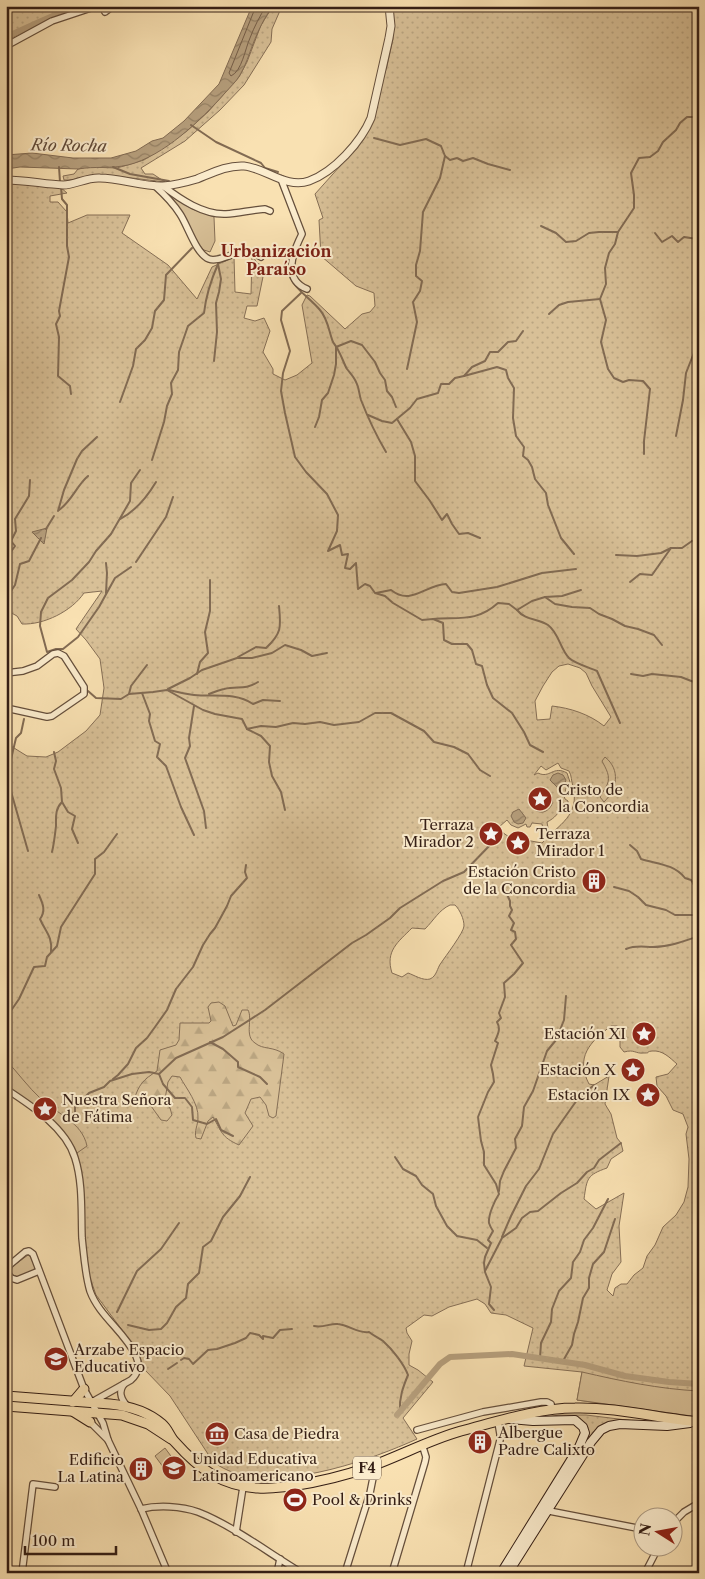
<svg xmlns="http://www.w3.org/2000/svg" width="705" height="1579" viewBox="0 0 705 1579" font-family="'Libre Caslon Text',serif">
  <defs>
    <pattern id="grass-dots" width="8" height="8" patternUnits="userSpaceOnUse" patternTransform="scale(1.25)"><rect width="8" height="8" fill="#d8c097"/><path d="M2 2h.1M6 6h.1" fill="none" stroke="#baa581" stroke-width="1.8" stroke-linecap="round"/></pattern>
    <pattern id="forest-firs" width="22" height="20" patternUnits="userSpaceOnUse" patternTransform="scale(1.25)"><rect width="22" height="20" fill="#d8c097"/><path d="M5 1l3.5 6h-7zM16 11l3.5 6h-7z" fill="#baa581"/></pattern>
    <pattern id="water-waves" width="16" height="10" patternUnits="userSpaceOnUse" patternTransform="scale(1.25)"><rect width="16" height="10" fill="#b69f7d"/><path d="M0 5q4-4 8 0t8 0" fill="none" stroke="#958165"/></pattern>
  </defs>
  <rect width="100%" height="100%" fill="#f9e1b2"/>
  <filter id="stains"><feTurbulence type="fractalNoise" baseFrequency=".004" numOctaves="4"/><feColorMatrix values="0 0 0 0 .2 0 0 0 0 .09 0 0 0 0 .02 0 0 0 .5 -.17"/></filter>
  <radialGradient id="worn" r=".72"><stop offset=".6" stop-color="#630" stop-opacity="0"/><stop offset="1" stop-color="#630" stop-opacity=".3"/></radialGradient>
  <g fill="url(#grass-dots)" stroke="#866f56" fill-rule="evenodd">
    <path d="M20,6H59L57,16L33,26L6,41V15Z"/>
    <path d="M273,6H282L272,29L271,42L244,85L220,110L185,141L141,168L145,174H153L165,182C144,180 123,176 102,175C89,174 77,181 64,180L63,176L74,174L78,169L88,167L117,168L144,160L187,131L208,112L239,77L247,62L261,25Z"/>
    <path d="M393,6H699V1417L577,1400L582,1372L524,1366L533,1328L506,1315L491,1313L485,1304L477,1299L449,1307L432,1316L424,1315L406,1328L407,1333L412,1341L409,1354V1365L418,1370L433,1382L403,1418L417,1439C371,1460 292,1487 242,1475C229,1472 218,1466 207,1458L208,1454L170,1396L145,1370L139,1356L128,1338L96,1295L89,1275L85,1243L84,1205L77,1153L70,1140L59,1126L29,1101L6,1086V743L27,756L46,757L58,752L86,731L100,715L104,688L100,659L86,640L76,629L102,591L84,593C72,611 44,625 22,624L17,616L6,610V601L11,591L6,589V183L60,187L67,193L50,196V202H58L67,212L68,223L87,215H130L122,233L168,265L197,299L212,267L234,257L235,292L251,294L252,255L257,263L265,267L257,306H247L244,318L255,321L264,318L270,331L263,352L273,369V374L285,380L297,375L312,363L302,305L307,295L310,296L345,329L362,314L370,312L375,306L374,293L356,286L321,256L319,220L323,218L315,194L358,146L368,131L374,118L379,92L387,66L393,39ZM568,664L580,668L586,673L592,686L611,717L604,726C589,714 570,708 552,706L550,719L537,720L535,701L543,686L552,672L559,666ZM558,763L561,768L569,771C572,776 571,781 573,786C580,816 559,824 542,843L509,837L502,832L499,827L507,820L511,825L518,828L526,824L527,827H530L532,823L542,824L543,829L545,830L548,828L547,822C555,818 559,813 562,805L565,806L568,804V801L565,799L564,796L568,794L565,790L570,782L567,773C553,765 550,779 538,773L534,775L541,766L546,770ZM450,905H455C460,910 464,919 464,926C464,932 445,957 441,963C437,968 437,976 430,979C423,981 414,975 408,973L402,977L392,973C385,951 398,942 412,928L425,929C434,920 439,910 450,905ZM611,1026H617L620,1028V1047L624,1052C635,1049 635,1054 644,1053C652,1053 644,1052 652,1051C663,1050 670,1058 677,1064L668,1074L656,1077L657,1086L666,1096L673,1110L683,1114L688,1127L686,1134L689,1159L688,1187L684,1202L676,1215L663,1227L655,1245L647,1256L643,1268L634,1275L627,1284H621L615,1288L613,1296L607,1290L612,1274L621,1262L619,1226L624,1193L596,1209L584,1199C587,1178 587,1175 607,1168L611,1159L623,1151L621,1143L617,1138L611,1114L605,1104L609,1076L594,1085L589,1084C575,1057 590,1042 611,1026Z"/>
    <path d="M559,1415H586L659,1424L608,1423L548,1503L588,1435V1430L585,1425L536,1419Z"/>
  </g>
  <path fill="url(#forest-firs)" stroke="#866f56" d="M219,1002L225,1006L233,1026L236,1025L242,1010H248C253,1019 244,1036 255,1043C263,1050 273,1046 284,1054L276,1116L273,1118L269,1116L266,1105L260,1097L251,1099L245,1113L253,1126L239,1145C221,1137 222,1132 213,1117L208,1121L201,1139L196,1138C194,1131 198,1125 198,1118C199,1104 186,1088 180,1077L172,1076L168,1082L165,1099L170,1108L172,1115L167,1121L161,1120L151,1106L139,1104L134,1100C139,1084 143,1080 157,1071L160,1050L176,1045L179,1040L180,1023H209L211,1021L208,1007L211,1003Z"/>
  <g fill="#d8c097" stroke="#866f56">
    <path d="M167,193L192,209L214,217L215,241L210,252L204,250L199,245L182,213Z"/>
    <path d="M605,757C621,770 617,789 604,802L600,797C602,792 605,790 607,785C611,776 606,769 602,761Z"/>
    <path d="M539,787L544,788L543,790L536,791L531,797V804L536,808C544,811 550,807 551,799L547,792L549,791C552,796 554,801 551,806C539,825 514,794 539,787Z"/>
    <path d="M6,1060C18,1073 28,1087 41,1099C57,1114 82,1122 87,1146L77,1153C61,1124 34,1104 6,1086Z"/>
    <path d="M28,1255L30,1256L35,1266L34,1270L19,1277L13,1275L11,1271L13,1266Z"/>
    <path d="M582,1372C621,1381 659,1389 699,1391V1417L577,1400Z"/>
    <path d="M165,1448L179,1467L169,1475L155,1456Z"/>
  </g>
  <g fill="url(#water-waves)" stroke="#826b53">
    <path d="M252,6H273C264,18 258,31 253,44C249,54 246,65 240,75C236,82 230,87 225,93C201,120 164,156 128,165C111,169 95,166 78,169L20,167L6,169V155L32,153L73,158H111L136,151L152,141L163,138L184,121L219,84Z"/>
    <path d="M47,528L44,544L32,532Z"/>
    <path d="M558,773L563,775L566,780L564,785L559,789L550,780L553,775Z"/>
    <path d="M519,809L526,818L523,823L518,824L514,822L511,816L513,812Z"/>
  </g>
  <g fill="none" stroke-linecap="round" stroke-linejoin="round">
    <path stroke="#755e49" stroke-width="1" d="M256,6L229,73L231,76C242,71 245,49 250,38C254,27 260,16 266,6"/>
    <g stroke="#826b53" stroke-width="2">
      <path d="M191,125L216,142L261,163L265,168L278,172"/>
      <path d="M374,138L400,145L426,139L441,146L445,156L450,160L457,158L463,161L473,158L488,164L510,170"/>
      <path d="M59,167L60,182"/>
      <path d="M113,167L130,174L169,181"/>
      <path d="M280,184L284,194"/>
      <path d="M61,187L62,199L67,205V246L69,257L59,311L60,316L56,324L59,337L58,376L70,386L71,394"/>
      <path d="M541,226L556,233L566,242L576,241L589,233L599,232H618"/>
      <path d="M655,233L662,242L672,236L678,242L684,237L697,239L699,235"/>
      <path d="M292,250C279,283 303,290 320,310C328,319 329,332 333,342C335,345 338,349 339,352C342,357 344,364 347,369C350,373 354,377 356,382C359,387 359,394 361,400C368,418 376,435 386,452"/>
      <path d="M301,293L282,311L281,320L290,351L283,373L281,391L285,413L295,457L306,472L327,494L338,515L337,531L328,551L340,545L342,555L348,554L345,568L350,569L356,563L358,589L365,584L370,586L375,593L385,596L393,603L422,620L433,619L443,623L444,640L452,644H467L472,650L476,664L482,666L487,685L493,698L512,713L524,732L530,745L543,752"/>
      <path d="M549,314L559,305L568,302L600,299"/>
      <path d="M214,361L217,332L216,303L219,292L221,279L218,264"/>
      <path d="M407,369L417,322L413,302L420,291L422,281L416,276V265L420,251L423,212L440,178L445,156"/>
      <path d="M464,376L497,367L506,370L508,378L514,388L513,418L516,436L524,447L523,456L528,460L532,467L535,479L546,493L548,505L561,538L574,554"/>
      <path d="M120,402L133,366L136,349L145,340L152,328L155,311L164,300L166,275L192,248"/>
      <path d="M368,415L382,421L392,423L410,408L417,399L438,393L441,384H449L455,378L464,376L472,367L485,361L490,352H498L508,342L516,341L523,331"/>
      <path d="M397,419L411,442L415,456V481L430,501L442,520L447,514L452,524L459,534L468,533L480,538"/>
      <path d="M315,427L319,417L322,400L328,393L334,375L336,364V347L351,341L362,345L375,362L380,373L385,380L387,391L392,397L396,407"/>
      <path d="M676,436L683,400L686,373L699,340"/>
      <path d="M644,454V441L650,389L643,381L629,380L623,382L614,378L608,369L601,342L606,320L600,299L606,284L605,268L609,253L615,244L618,232L634,208V195L631,173L639,158L650,157L658,151L663,142L676,130L680,123L687,117H699"/>
      <path d="M152,460L164,422L167,406L172,394L171,383L178,370L179,352L188,326L204,313C206,295 211,280 218,264"/>
      <path d="M59,510C72,501 77,485 88,476"/>
      <path d="M58,511L64,490L77,459L82,451L97,437"/>
      <path d="M120,519C136,511 147,497 156,482"/>
      <path d="M6,528L10,540"/>
      <path d="M46,529L54,516"/>
      <path d="M616,555L637,556L661,553L671,548H682L692,541L699,540"/>
      <path d="M6,559L15,546L11,541L16,531L15,519L29,496L30,480"/>
      <path d="M136,562L166,517L173,497"/>
      <path d="M106,563L107,573L106,593"/>
      <path d="M131,567L115,578L99,607L78,637L63,649H56L47,652L40,626L41,612L48,598L72,580L89,562L96,551L111,534L130,501L131,483L140,470"/>
      <path d="M630,582L640,574L652,575L671,548"/>
      <path d="M376,593L391,590C411,606 425,585 446,584L452,592L459,593L497,587L542,573L576,569"/>
      <path d="M7,597L15,585L20,564L29,561L41,538"/>
      <path d="M545,597L555,604L572,607L590,608L599,614L612,619L625,626L638,629L654,635L662,645"/>
      <path d="M517,610C526,621 537,618 548,625C559,633 560,649 569,658C574,663 590,668 597,671L620,723"/>
      <path d="M433,619C460,617 477,622 498,603L509,604L517,610L532,601L545,597L562,596L581,590"/>
      <path d="M238,657L256,647L266,648C282,633 281,627 279,606"/>
      <path d="M197,674L200,662L208,653L205,632L210,611V580"/>
      <path d="M631,674L643,676L652,674L681,677L699,684"/>
      <path d="M168,689L190,678L202,670L237,658H252L272,653L285,645L301,650L312,656L327,653"/>
      <path d="M169,690C177,692 185,694 194,695C214,697 235,692 253,704L263,700L280,701"/>
      <path d="M88,691L96,698L121,699L129,694L153,692L167,690L203,710L215,714L242,719L247,729L261,736L270,746L269,762L272,776L281,792L285,810"/>
      <path d="M142,693L150,714L149,721L155,741L160,744L157,757L166,766L181,807L194,835"/>
      <path d="M129,694L131,686L147,665"/>
      <path d="M209,694C214,692 219,690 224,689C237,685 244,691 258,682"/>
      <path d="M194,706L189,738L190,746L185,758L204,811L206,828"/>
      <path d="M24,719L21,733L16,738L8,772L10,788L28,851"/>
      <path d="M247,729L261,726L276,727L293,723L305,724L320,722L334,725L359,722L375,713H391L424,731L434,742L454,747L468,754L480,770L490,776"/>
      <path d="M62,802L68,812L75,816L72,829L78,843"/>
      <path d="M6,838L10,854L6,874"/>
      <path d="M630,845L637,851L641,859C657,864 674,864 685,878L691,880L699,893"/>
      <path d="M52,852C54,844 55,834 56,826C56,817 55,809 62,802L61,788L54,769L56,761L54,752"/>
      <path d="M614,887L629,891L638,897L646,905L666,910L675,915H699"/>
      <path d="M39,895C43,904 46,911 40,919C45,931 53,937 51,952"/>
      <path d="M626,949C636,945 643,947 653,947C669,947 684,941 699,936"/>
      <path d="M6,1028L8,1015L19,999L34,967L45,966L47,957L57,946L61,927L95,874V859L104,852L117,834"/>
      <path d="M210,1042L223,1049L238,1062V1067L260,1077L267,1084"/>
      <path d="M159,1074L163,1084L175,1098H185L192,1107L193,1120L207,1124L216,1119L221,1130L233,1136"/>
      <path d="M113,1079L118,1075L128,1064L136,1048L147,1038L155,1027L167,1010L176,989L193,967L203,945L210,934L215,928L227,906L231,896L247,878L245,872L246,865"/>
      <path d="M75,1120V1107L89,1093L104,1087L110,1081L132,1074L149,1072L159,1074L176,1058L223,1037L265,1010L352,943L366,935L390,918L400,908L443,881L464,872L492,843"/>
      <path d="M395,1157L403,1169L416,1176L422,1185L433,1194L436,1206L447,1226L457,1236L477,1240L487,1248"/>
      <path d="M499,1191L500,1181L504,1171L516,1148L515,1139L522,1126L524,1107L533,1091L547,1051L556,1040L564,1020L566,996"/>
      <path d="M502,1237L511,1216L526,1186L539,1169L553,1134L577,1100L594,1085"/>
      <path d="M485,1271L502,1238L516,1228L522,1218L530,1212L538,1211L561,1193L577,1183L587,1172L594,1168L599,1160L621,1143"/>
      <path d="M494,1310L489,1304L491,1287L485,1272L484,1263L485,1257L491,1243L488,1240L493,1231C491,1228 490,1226 489,1223C488,1215 495,1200 499,1194L496,1184L484,1165V1152L481,1141L478,1117L488,1092L494,1082L493,1074L491,1065L498,1043L495,1041C498,1034 501,1029 497,1022L501,1018L499,1013L505,997L504,983L514,974L523,963L511,945L516,939L515,932L511,930L514,923L509,916L512,910L510,906V901L503,885"/>
      <path d="M117,1312L137,1271L161,1249L179,1223"/>
      <path d="M128,1325L149,1330L161,1329L167,1323L176,1307L186,1298L188,1284L199,1273L203,1247L211,1241L223,1217L240,1196L250,1177"/>
      <path d="M314,1326C324,1328 330,1323 338,1324C349,1325 358,1334 369,1332C374,1336 379,1338 383,1341C392,1349 404,1364 408,1375C403,1387 399,1398 400,1411"/>
      <path d="M540,1358L541,1343L551,1322L552,1309L559,1291L571,1278L573,1262L580,1252L584,1240L593,1228L608,1199"/>
      <path d="M181,1360L184,1358L189,1359L193,1364L208,1350L217,1349L235,1343L246,1338L250,1333L259,1335L263,1339V1336L273,1338L280,1330L292,1329"/>
      <path d="M563,1361L572,1345L574,1334L578,1322L583,1298L589,1288V1278L593,1264L604,1252L615,1219"/>
      <path d="M168,1369L177,1363"/>
    </g>
    <g stroke="#b69f7d" stroke-width="6">
      <path d="M6,37L39,22L76,6"/>
      <path d="M397,1415L440,1364L450,1357L512,1354L585,1365L625,1376L669,1382L699,1384"/>
    </g>
    <defs>
      <g id="minor">
        <path d="M102,6L105,12L113,6"/>
        <path d="M6,10L11,6"/>
        <path d="M6,46L52,21L97,6"/>
        <path d="M281,179L302,234C293,252 282,279 307,289"/>
        <path d="M154,185C164,194 173,203 180,214C188,226 196,254 209,259C222,264 241,243 261,257"/>
        <path d="M163,186C180,199 203,215 226,214C239,213 252,210 265,209L270,211"/>
        <path d="M6,673L23,671L37,666L53,654L58,653L64,656L84,687V694L52,716L47,717L6,708"/>
        <path d="M6,1089C32,1106 66,1128 75,1158C83,1183 81,1212 82,1238C84,1256 85,1274 90,1291C99,1316 125,1332 136,1356C140,1365 138,1374 131,1380L92,1402"/>
        <path d="M6,1268L25,1252L29,1251L33,1254L84,1389L103,1423L108,1440"/>
        <path d="M6,1272L11,1278L17,1280L39,1271"/>
        <path d="M124,1384C118,1392 121,1399 127,1406"/>
        <path d="M90,1420V1422L108,1440L141,1509L168,1573"/>
        <path d="M417,1430L483,1412L541,1402H547L551,1404L552,1410"/>
        <path d="M141,1509C158,1505 181,1506 198,1512C232,1525 270,1554 302,1573"/>
        <path d="M544,1510L642,1529"/>
        <path d="M672,1524L684,1512L699,1503"/>
        <path d="M236,1532L243,1487"/>
        <path d="M22,1573L33,1484L55,1487"/>
        <path d="M277,1573L280,1559"/>
        <path d="M345,1573L370,1493L373,1478L370,1467"/>
        <path d="M392,1573L425,1462L426,1457L422,1444"/>
        <path d="M466,1573L500,1440V1434L498,1422"/>
        <path d="M645,1573L659,1546"/>
      </g>
      <path id="tertiary" d="M6,180C25,180 44,184 63,185C75,185 87,177 100,178C119,178 145,187 163,186C174,185 187,182 197,179C212,173 227,165 244,166C266,168 286,189 309,181C334,172 361,142 371,118L389,38L391,26L389,6"/>
      <g id="secondary">
        <path d="M6,1570L9,1573"/>
        <path d="M501,1573L579,1447L585,1433L583,1427L575,1420L533,1421L510,1419"/>
        <path d="M508,1573L591,1442L601,1430L609,1426L620,1424L667,1426L690,1423"/>
      </g>
      <g id="trunk">
        <path d="M6,1396L110,1404C129,1406 147,1411 162,1424C168,1429 170,1437 175,1442C199,1469 222,1486 258,1488C270,1489 281,1487 292,1486C318,1482 344,1476 369,1467C400,1456 429,1440 461,1431C496,1422 538,1408 575,1408C616,1407 658,1418 699,1422"/>
        <path d="M73,1402L84,1389"/>
        <path d="M6,1406L122,1415L148,1424L171,1439"/>
        <path d="M74,1412L90,1422"/>
      </g>
    </defs>
    <use href="#minor" stroke="#654f3c" stroke-width="8"/>
    <use href="#tertiary" stroke="#654f3c" stroke-width="9"/>
    <use href="#secondary" stroke="#341e15" stroke-width="10"/>
    <use href="#trunk" stroke="#341e15" stroke-width="11"/>
    <use href="#minor" stroke="#fbeccd" stroke-width="5.5"/>
    <use href="#tertiary" stroke="#fbeccd" stroke-width="7"/>
    <use href="#secondary" stroke="#fbeccd" stroke-width="8"/>
    <use href="#trunk" stroke="#f9e1b2" stroke-width="9"/>
  </g>
  <defs>
    <symbol id="sight-disc" viewBox="-11 -11 22 22"><circle r="9.5" fill="#8f2418" stroke="#fbeccd"/><path d="M0-6L1.8-2.2L6-1.7L2.9 1.2L3.7 5.4L0 3.3L-3.7 5.4L-2.9 1.2L-6-1.7L-1.8-2.2Z" fill="#fff"/></symbol>
    <symbol id="building-disc" viewBox="-11 -11 22 22"><circle r="9.5" fill="#8f2418" stroke="#fbeccd"/><path d="M-4-6H4V6H1V3H-1V6H-4ZM-2.5-4.3h1.7v1.8h-1.7ZM.8-4.3h1.7v1.8H.8ZM-2.5-1h1.7V.8h-1.7ZM.8-1h1.7V.8H.8Z" fill="#fff"/></symbol>
    <symbol id="school-disc" viewBox="-11 -11 22 22"><circle r="9.5" fill="#8f2418" stroke="#fbeccd"/><path d="M0-5L7-2L0 1L-7-2ZM-4 1L0 2.5L4 1V4Q0 6-4 4Z" fill="#fff"/></symbol>
    <symbol id="museum-disc" viewBox="-11 -11 22 22"><circle r="9.5" fill="#8f2418" stroke="#fbeccd"/><path d="M0-6L6-3V-2H-6V-3ZM-5-1h2V3h-2ZM-1-1h2V3h-2ZM3-1h2V3H3ZM-6 4H6V6H-6Z" fill="#fff"/></symbol>
    <symbol id="stadium-disc" viewBox="-11 -11 22 22"><circle r="9.5" fill="#8f2418" stroke="#fbeccd"/><path d="M0-5a6.5 5 0 1 0 0 10a6.5 5 0 1 0 0-10ZM-3.5-1.8h7v3.6h-7Z" fill="#fff"/></symbol>
  </defs>
  <g fill-rule="evenodd">
    <use href="#sight-disc" x="526" y="785" width="28" height="28"/>
    <use href="#sight-disc" x="477" y="820" width="28" height="28"/>
    <use href="#sight-disc" x="504" y="829" width="28" height="28"/>
    <use href="#building-disc" x="580" y="867" width="28" height="28"/>
    <use href="#sight-disc" x="630" y="1020" width="28" height="28"/>
    <use href="#sight-disc" x="619" y="1056" width="28" height="28"/>
    <use href="#sight-disc" x="634" y="1081" width="28" height="28"/>
    <use href="#sight-disc" x="31" y="1095" width="28" height="28"/>
    <use href="#school-disc" x="42" y="1345" width="28" height="28"/>
    <use href="#museum-disc" x="203" y="1420" width="28" height="28"/>
    <use href="#building-disc" x="466" y="1428" width="28" height="28"/>
    <use href="#school-disc" x="160" y="1454" width="28" height="28"/>
    <use href="#building-disc" x="127" y="1455" width="28" height="28"/>
    <use href="#stadium-disc" x="281" y="1486" width="28" height="28"/>
  </g>
  <g text-anchor="middle" stroke-width="4" stroke-linejoin="round" paint-order="stroke">
    <rect fill="#fbeccd" stroke="#705c4c" stroke-width="1" x="353" y="1456.5" width="28" height="23" rx="4"/>
    <g font-size="14" font-weight="bold" fill="#341e15">
      <text x="367" y="1473">F4</text>
    </g>
    <g font-size="15" fill="#341e15" stroke="#fbeccd" text-anchor="start">
      <text x="558" y="795">Cristo de<tspan x="558" dy="17">la Concordia</tspan></text>
      <text x="474" y="830" text-anchor="end">Terraza<tspan x="474" dy="17">Mirador 2</tspan></text>
      <text x="536" y="839">Terraza<tspan x="536" dy="17">Mirador 1</tspan></text>
      <text x="576" y="877" text-anchor="end">Estación Cristo<tspan x="576" dy="17">de la Concordia</tspan></text>
      <text x="626" y="1039" text-anchor="end">Estación XI</text>
      <text x="616" y="1075" text-anchor="end">Estación X</text>
      <text x="630" y="1100" text-anchor="end">Estación IX</text>
      <text x="62" y="1105">Nuestra Señora<tspan x="62" dy="17">de Fátima</tspan></text>
      <text x="74" y="1355">Arzabe Espacio<tspan x="74" dy="17">Educativo</tspan></text>
      <text x="498" y="1438">Albergue<tspan x="498" dy="17">Padre Calixto</tspan></text>
      <text x="234" y="1439">Casa de Piedra</text>
      <text x="192" y="1464">Unidad Educativa<tspan x="192" dy="17">Latinoamericano</tspan></text>
      <text x="124" y="1465" text-anchor="end">Edificio<tspan x="124" dy="17">La Latina</tspan></text>
      <text x="312" y="1505">Pool &amp; Drinks</text>
    </g>
    <g font-size="16" font-style="italic" fill="#624b39" stroke="#fbeccd">
      <text transform="translate(69 145) rotate(1)" y="6">Río Rocha</text>
    </g>
    <g font-size="16" font-weight="bold" fill="#7a1f14" stroke="#fbeccd">
      <text x="276" y="257">Urbanización<tspan x="276" dy="18">Paraíso</tspan></text>
    </g>
  </g>
  <rect width="705" height="1579" fill="none" stroke="#f9e1b2" stroke-width="25"/>
  <rect x="8" y="8" width="690" height="1564" fill="none" stroke="#341e15" stroke-width="2.5"/>
  <rect x="12" y="12" width="680" height="1554" fill="none" stroke="#341e15"/>
  <g transform="translate(658 1532) rotate(281)"><circle r="24" fill="#fbeccd" stroke="#ab9a83"/>
  <path d="M0-4L9 19L0 12L-9 19Z" fill="#8f2418"/>
  <text y="-8" font-size="14" font-weight="bold" text-anchor="middle" fill="#341e15">N</text>
  </g>
  <path d="M25 1546v8h91v-8" fill="none" stroke="#341e15" stroke-width="2.5"/>
  <text x="32" y="1546" font-size="15" fill="#341e15" stroke="#fbeccd" stroke-width="4" paint-order="stroke">100 m</text>
  <rect width="100%" height="100%" filter="url(#stains)"/>
  <rect width="100%" height="100%" fill="url(#worn)"/>
</svg>
